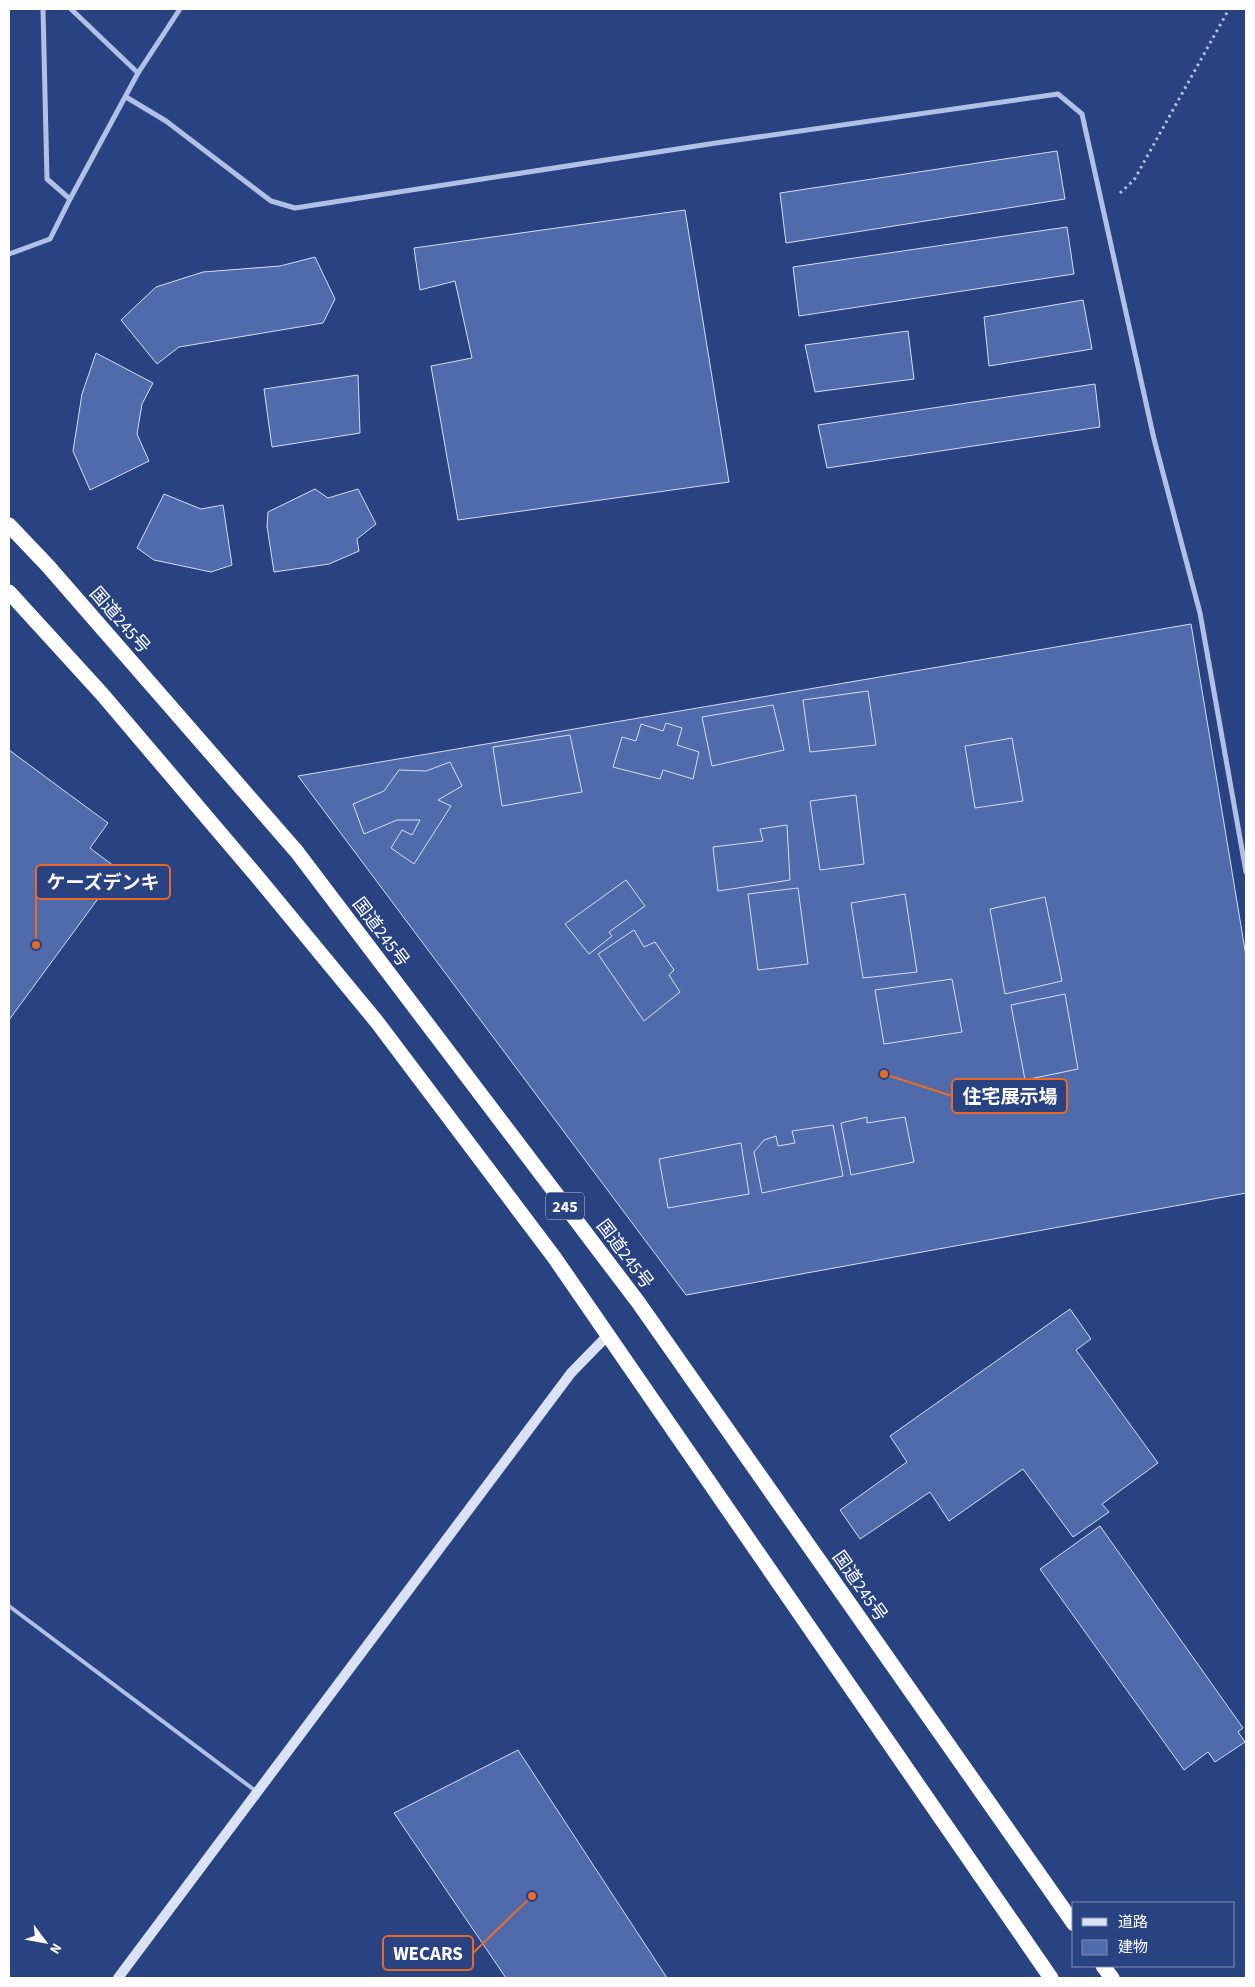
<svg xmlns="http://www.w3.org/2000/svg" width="1255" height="1987" viewBox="0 0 1255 1987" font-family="'Source Sans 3','Noto Sans JP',sans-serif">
  <rect width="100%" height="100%" fill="#284282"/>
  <g fill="#506bab" stroke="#d3def5">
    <path d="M1057,151L1065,199L786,243L780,193Z"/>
    <path d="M685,210L729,482L458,520L431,366L472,358L455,281L420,290L414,248Z"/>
    <path d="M1067,227L1074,274L799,316L793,267Z"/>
    <path d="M315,257L335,299L323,323L179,347L157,364L121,320L156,287L203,272L280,266Z"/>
    <path d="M1083,300L1092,349L989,366L984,317Z"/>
    <path d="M908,331L914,379L815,392L805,345Z"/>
    <path d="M96,353L153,383L142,404L137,434L149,461L90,490L73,451L82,394Z"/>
    <path d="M358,375L360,433L272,447L264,389Z"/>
    <path d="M1095,384L1100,427L827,468L818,425Z"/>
    <path d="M315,489L328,498L358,489L376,524L357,539L359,551L329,564L274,572L267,526L268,512Z"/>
    <path d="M164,494L201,509L223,505L232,565L211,572L154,560L137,548Z"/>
    <path d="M1191,624L1246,956V1193L686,1295L298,776Z"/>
    <path d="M868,691L876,745L810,752L803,700Z"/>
    <path d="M773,705L784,750L712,766L702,717Z"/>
    <path d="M666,723L682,728L677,745L699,752L693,779L663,770L660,779L613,767L622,737L636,741L641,724L663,731Z"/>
    <path d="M570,735L582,792L502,806L493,747Z"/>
    <path d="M1012,738L1023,801L975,808L965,746Z"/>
    <path d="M9,750L108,823L90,848L119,870L9,1020Z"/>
    <path d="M450,762L462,786L438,800L451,806L414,864L391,848L402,830L412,835L420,820H397L364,834L353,804L384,791L399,770L426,771Z"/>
    <path d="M856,795L864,864L820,870L810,801Z"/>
    <path d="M787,825L790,880L718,891L713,847L763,841L760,829Z"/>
    <path d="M626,880L645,906L609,932L612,936L589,954L565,924Z"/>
    <path d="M798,888L808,964L758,970L748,894Z"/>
    <path d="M905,894L917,972L863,978L851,903Z"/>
    <path d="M1045,897L1062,981L1005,994L990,909Z"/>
    <path d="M634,930L644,947L655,942L674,970L669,975L680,992L644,1021L598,954Z"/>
    <path d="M952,979L962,1032L884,1044L875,990Z"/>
    <path d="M1065,994L1078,1069L1025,1080L1011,1005Z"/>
    <path d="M867,1117V1123L905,1117L914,1162L851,1175L841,1123Z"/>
    <path d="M833,1125L843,1176L762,1193L754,1152L764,1140L776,1136L778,1146L795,1143L792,1131Z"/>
    <path d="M741,1143L749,1194L668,1208L659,1159Z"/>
    <path d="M1070,1309L1091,1339L1076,1350L1158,1463L1102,1504L1109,1512L1073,1537L1023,1469L949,1521L930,1492L860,1539L840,1510L907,1462L890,1436Z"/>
    <path d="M1100,1526L1243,1728L1238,1732L1245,1742L1215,1762L1208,1752L1184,1770L1040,1569Z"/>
    <path d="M518,1750L667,1978H506L394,1813Z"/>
  </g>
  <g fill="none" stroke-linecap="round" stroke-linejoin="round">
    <path stroke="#b0c1e6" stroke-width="3" stroke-dasharray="2.5 4" stroke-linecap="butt" d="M1120,193L1134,180L1229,9"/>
    <path stroke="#b0c1e6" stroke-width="4" d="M9,1606L257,1792"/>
    <g stroke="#b0c1e6" stroke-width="5">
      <path d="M71,9L138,73"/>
      <path d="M126,97L166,121L271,201L295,208L716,143L1058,94L1082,114L1154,439L1200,613L1246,872"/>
      <path d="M70,199L138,73L180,9"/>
      <path d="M9,254L50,239L70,199L47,179L43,9"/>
    </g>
    <path stroke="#dae2f6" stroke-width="10" d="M118,1978L571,1373L608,1335"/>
    <g stroke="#fff" stroke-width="15">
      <path d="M9,525L48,566L297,852L638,1302L1074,1924"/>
      <path d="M9,592L102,694L260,880L377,1022L554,1257L1051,1978"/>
      <path d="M1103,1966L1112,1978"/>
    </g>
  </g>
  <g text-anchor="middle" stroke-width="5" stroke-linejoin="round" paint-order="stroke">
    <rect fill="#284282" stroke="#bec6da" stroke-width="1" x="546" y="1192.5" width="38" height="27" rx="4"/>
    <g font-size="16" font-weight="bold" fill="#fff">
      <text x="565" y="1212">245</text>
    </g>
    <g font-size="18" fill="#fff" stroke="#284282">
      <text transform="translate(120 620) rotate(49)" y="6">国道245号</text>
      <text transform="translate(381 932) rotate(53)" y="6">国道245号</text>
      <text transform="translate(625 1254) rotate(53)" y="6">国道245号</text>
      <text transform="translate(860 1586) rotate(55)" y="6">国道245号</text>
    </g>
  </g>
  <path fill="none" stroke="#ea6a24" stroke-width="2" d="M36 945L36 882M884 1074L952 1096M532 1896L473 1953"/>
  <g fill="#ea6a24" stroke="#284282" stroke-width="2">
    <circle cx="36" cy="945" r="5"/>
    <circle cx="884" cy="1074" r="5"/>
    <circle cx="532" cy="1896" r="5"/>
  </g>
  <g fill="#284282" stroke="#ea6a24" stroke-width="2">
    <rect x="36" y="865" width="134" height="34" rx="5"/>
    <rect x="952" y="1079" width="115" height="34" rx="5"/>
    <rect x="383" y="1936" width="90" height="34" rx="5"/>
  </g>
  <g font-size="19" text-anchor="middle" font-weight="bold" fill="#fff">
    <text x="103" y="889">ケーズデンキ</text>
    <text x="1010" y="1103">住宅展示場</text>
    <text x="428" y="1960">WECARS</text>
  </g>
  <rect width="1255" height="1987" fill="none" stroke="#ffffff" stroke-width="20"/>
  <rect x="1072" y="1902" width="162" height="65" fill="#284282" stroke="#7e8eb4"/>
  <rect x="1082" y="1918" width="25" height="8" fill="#dae2f6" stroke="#7e8eb4"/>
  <text x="1118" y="1927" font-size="15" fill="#ffffff">道路</text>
  <rect x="1082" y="1940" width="25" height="15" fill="#506bab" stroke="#7e8eb4"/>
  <text x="1118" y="1952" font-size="15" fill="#ffffff">建物</text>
  <g transform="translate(45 1942) rotate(122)" stroke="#284282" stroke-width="4" paint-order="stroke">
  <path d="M0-4L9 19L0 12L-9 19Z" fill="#ffffff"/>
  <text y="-8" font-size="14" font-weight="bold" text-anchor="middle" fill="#ffffff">N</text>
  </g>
</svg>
